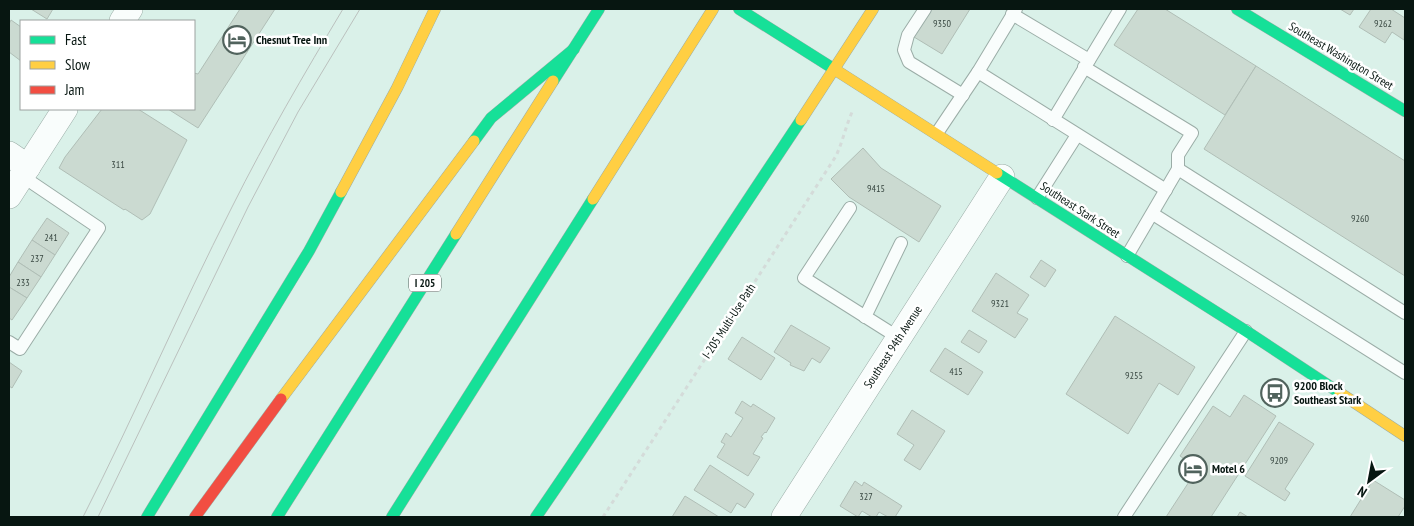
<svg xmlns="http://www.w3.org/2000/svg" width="1414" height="526" viewBox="0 0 1414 526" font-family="'PT Sans Narrow',sans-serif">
  <rect width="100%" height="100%" fill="#daf1e9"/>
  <g fill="#cbdad1" stroke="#b0beb6">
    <path d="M31,9H53L47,19Z"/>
    <path d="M240,9H275L198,128L168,109H194V73L198,74Z"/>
    <path d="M931,9H970L942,54L914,37Z"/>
    <path d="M1138,9H1165L1256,66L1225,115L1114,45Z"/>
    <path d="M1340,9H1354L1350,15Z"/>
    <path d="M1371,9H1391L1405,18L1404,40L1392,32L1385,43L1359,27Z"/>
    <path d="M11,20L21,27V61L9,52V24Z"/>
    <path d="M1256,66L1405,161V276L1204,149Z"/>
    <path d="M102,109H138L187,140L150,214L142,220L125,209L124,210L59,168L65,157Z"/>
    <path d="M863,148L881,168L941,206L919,242L849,197L831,179Z"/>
    <path d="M47,218L69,233L55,255L32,240Z"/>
    <path d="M32,240L55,255L41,277L18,262Z"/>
    <path d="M1041,260L1056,270L1045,287L1030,277Z"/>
    <path d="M18,262L41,277L27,298L9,287V277Z"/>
    <path d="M996,273L1029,295L1017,313L1028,319L1015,338L972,311Z"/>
    <path d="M9,287L27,298L12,320L9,318Z"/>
    <path d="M1115,316L1195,367L1178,395L1159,383L1128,434L1066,394Z"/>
    <path d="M791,325L830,348L820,363L812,358L804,371L790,365L791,363L774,352Z"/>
    <path d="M969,330L987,341L979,353L961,342Z"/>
    <path d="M742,337L775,358L761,380L728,359Z"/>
    <path d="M945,348L983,372L968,395L930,371Z"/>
    <path d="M9,362L22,371L12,388L9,386Z"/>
    <path d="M1244,395L1276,416L1211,517H1166L1198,468L1180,456L1213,406L1230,417Z"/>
    <path d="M742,401L751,407L753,404L775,418L766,433L765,432L761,437L763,438L753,454L760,457L748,476L717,457L725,444L721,442L726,433L731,437L743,418L735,413Z"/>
    <path d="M912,410L945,431L920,470L904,460L914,445L897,434Z"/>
    <path d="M1279,422L1314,444L1285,489L1290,493L1285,501L1245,476Z"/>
    <path d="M710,465L754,494L745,508L737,503L731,513L694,490Z"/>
    <path d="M1373,480L1405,500V506L1398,517H1350Z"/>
    <path d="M855,481L862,486L864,482L902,506L895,517H888L879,512L876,517H872L862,511L858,517L840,506Z"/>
    <path d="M685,496L719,517H672Z"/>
    <path d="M1240,512L1248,517H1237Z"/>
  </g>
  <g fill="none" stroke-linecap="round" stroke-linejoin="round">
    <defs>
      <g id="lane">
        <path d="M925,9L908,35L904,50L909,62L963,95"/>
        <path d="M1012,14L1089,60"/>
        <path d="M1084,67L1192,133L1178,155V169L1127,256"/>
        <path d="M978,72L1016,9"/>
        <path d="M1053,120L1120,9"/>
        <path d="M937,133L978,72L1166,190"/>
        <path d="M1178,169L1405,313"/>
        <path d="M1037,198L1077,135"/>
        <path d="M850,208L804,278L899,338"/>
        <path d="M1153,214L1405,373"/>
        <path d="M865,317L901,243"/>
        <path d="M9,342L20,349L99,228L22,176"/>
        <path d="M1124,517L1246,331"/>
      </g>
      <g id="street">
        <path d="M122,21L130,9"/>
        <path d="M9,154L28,167"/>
        <path d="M9,196L65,109"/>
        <path d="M784,517L1002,177"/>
      </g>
      <g id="fast">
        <path d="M739,9L834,69"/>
        <path d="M1237,9L1405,111"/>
        <path d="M553,81L599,9"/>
        <path d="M474,141L491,118L574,49"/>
        <path d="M997,173L1246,331L1340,393"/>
        <path d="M147,517L309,251L341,192"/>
        <path d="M277,517L456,234"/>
        <path d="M392,517L593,199"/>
        <path d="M536,517C626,386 713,252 801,120"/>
      </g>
      <g id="slow">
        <path d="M834,69L997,173"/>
        <path d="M801,120L873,9"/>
        <path d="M341,192L397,88L435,9"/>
        <path d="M593,199L713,9"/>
        <path d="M456,234L553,81"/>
        <path d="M1340,393L1405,436"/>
        <path d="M281,399L474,141"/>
      </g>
      <path id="jam" d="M195,517L281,399"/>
    </defs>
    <use href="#lane" stroke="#9bada7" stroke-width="14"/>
    <use href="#street" stroke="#9bada7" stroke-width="26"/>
    <use href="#fast" stroke="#9bada7" stroke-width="12"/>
    <use href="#slow" stroke="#9bada7" stroke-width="12"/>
    <use href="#jam" stroke="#9bada7" stroke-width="12"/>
    <path stroke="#d4dbd9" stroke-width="3" stroke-dasharray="4 4" stroke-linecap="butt" d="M603,517L836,156C843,141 846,125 853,110"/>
    <use href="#lane" stroke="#f9fdfc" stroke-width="12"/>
    <use href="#street" stroke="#f9fdfc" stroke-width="25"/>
    <use href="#fast" stroke="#16e098" stroke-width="11"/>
    <use href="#slow" stroke="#ffcf43" stroke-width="11"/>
    <use href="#jam" stroke="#f24e42" stroke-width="11"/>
    <g stroke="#bbc1be" stroke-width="1">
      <path d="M83,517C135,415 180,309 232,207C266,139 304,74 343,9"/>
      <path d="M98,517L248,207L298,112L360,9"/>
    </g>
  </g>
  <defs>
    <symbol id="hotel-ring" viewBox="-11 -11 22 22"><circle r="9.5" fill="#fff" stroke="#51635d" stroke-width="1.5"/><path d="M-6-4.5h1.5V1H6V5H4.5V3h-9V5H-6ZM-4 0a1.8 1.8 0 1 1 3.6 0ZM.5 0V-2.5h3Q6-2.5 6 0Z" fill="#51635d"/></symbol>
    <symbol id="bus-ring" viewBox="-11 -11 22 22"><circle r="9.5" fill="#fff" stroke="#51635d" stroke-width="1.5"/><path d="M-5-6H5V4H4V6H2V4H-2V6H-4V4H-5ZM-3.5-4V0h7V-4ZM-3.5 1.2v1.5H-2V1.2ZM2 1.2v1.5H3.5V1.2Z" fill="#51635d"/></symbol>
  </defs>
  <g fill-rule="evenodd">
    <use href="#hotel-ring" x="221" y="24" width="32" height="32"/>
    <use href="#bus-ring" x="1259" y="377" width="32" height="32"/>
    <use href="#hotel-ring" x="1177" y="453" width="32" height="32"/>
  </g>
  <g text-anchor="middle" stroke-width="5" stroke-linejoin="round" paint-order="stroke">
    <g font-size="10" fill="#384741">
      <text x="942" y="27">9350</text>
      <text x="1383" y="27">9262</text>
      <text x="118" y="168">311</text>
      <text x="876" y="192">9415</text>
      <text x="1360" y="222">9260</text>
      <text x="51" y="241">241</text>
      <text x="37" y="262">237</text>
      <text x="23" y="286">233</text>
      <text x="1000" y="307">9321</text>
      <text x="956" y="375">415</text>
      <text x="1134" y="379">9255</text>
      <text x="1279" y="464">9209</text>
      <text x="866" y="500">327</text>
    </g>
    <rect fill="#fff" stroke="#515c58" stroke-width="1" x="409" y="274.5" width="32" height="17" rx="4"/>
    <g font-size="11" font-weight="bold" fill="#071611">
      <text x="425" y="287">I 205</text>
    </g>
    <g font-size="12" font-weight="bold" fill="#071611" stroke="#fff" text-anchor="start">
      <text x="256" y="44">Chesnut Tree Inn</text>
      <text x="1294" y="390">9200 Block<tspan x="1294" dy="14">Southeast Stark</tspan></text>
      <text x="1212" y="473">Motel 6</text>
    </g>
    <g font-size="12" fill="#071611" stroke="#fff">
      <text transform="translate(1341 56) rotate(31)" y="4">Southeast Washington Street</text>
      <text transform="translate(1080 210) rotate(33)" y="4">Southeast Stark Street</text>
      <text transform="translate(729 321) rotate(-57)" y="4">I-205 Multi-Use Path</text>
      <text transform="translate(893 347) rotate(-57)" y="4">Southeast 94th Avenue</text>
    </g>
  </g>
  <rect width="1414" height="526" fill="none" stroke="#071611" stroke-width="20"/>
  <rect x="20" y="20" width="175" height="90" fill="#ffffff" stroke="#9ca2a0"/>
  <rect x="30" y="36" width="25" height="8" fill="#16e098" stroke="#9ca2a0"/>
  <text x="65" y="45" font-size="15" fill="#071611">Fast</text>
  <rect x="30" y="61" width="25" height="8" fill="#ffcf43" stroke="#9ca2a0"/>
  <text x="65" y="70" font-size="15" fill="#071611">Slow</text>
  <rect x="30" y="86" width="25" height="8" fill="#f24e42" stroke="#9ca2a0"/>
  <text x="65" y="95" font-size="15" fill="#071611">Jam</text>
  <g transform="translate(1369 481) rotate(212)" stroke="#ffffff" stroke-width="4" paint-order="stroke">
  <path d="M0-4L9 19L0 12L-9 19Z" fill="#071611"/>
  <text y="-8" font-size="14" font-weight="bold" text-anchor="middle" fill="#071611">N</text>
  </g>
</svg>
